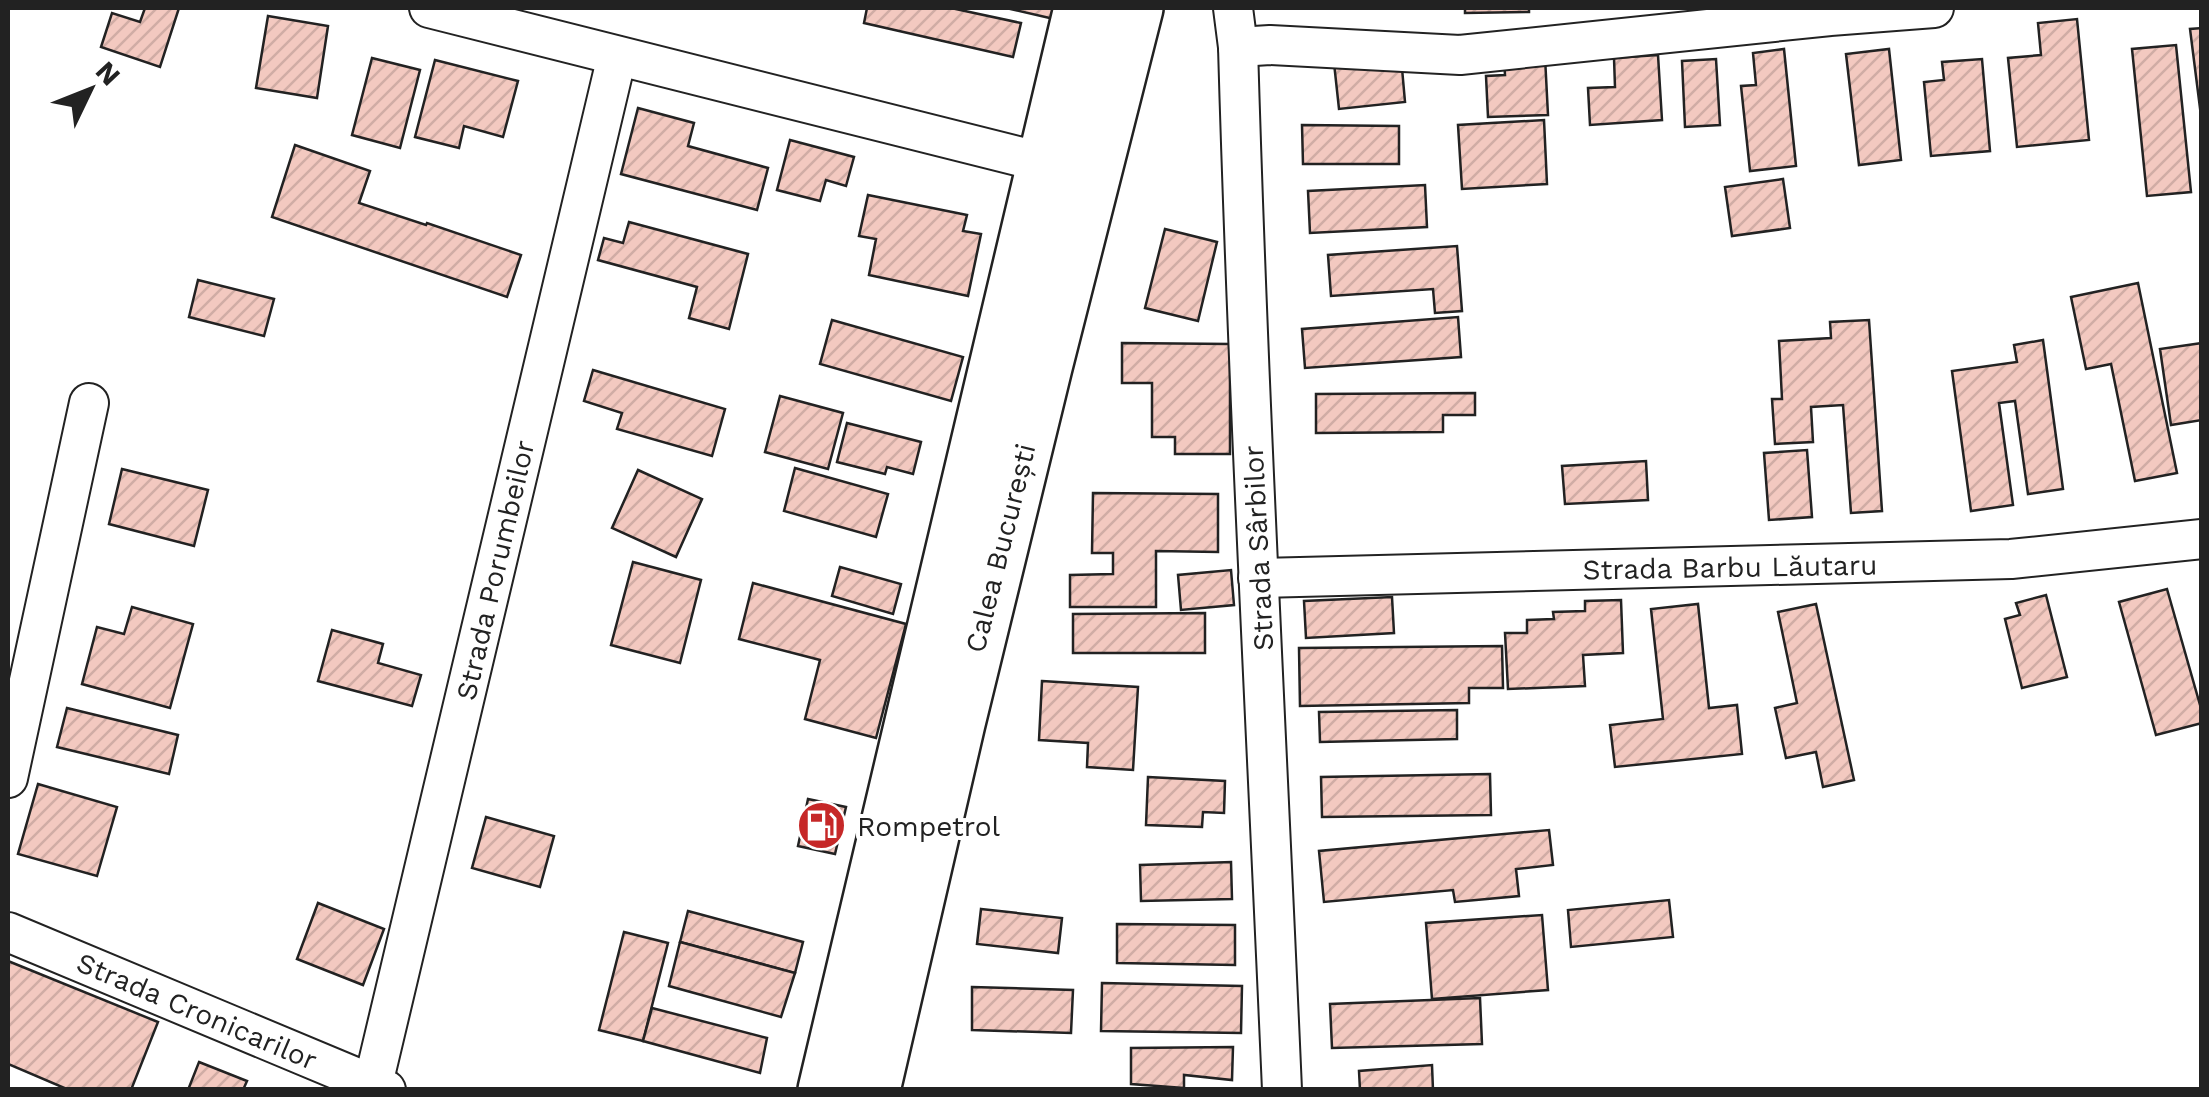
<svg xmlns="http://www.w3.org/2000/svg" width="2209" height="1097" viewBox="0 0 2209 1097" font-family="'Work Sans',sans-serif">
  <defs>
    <pattern id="building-hatch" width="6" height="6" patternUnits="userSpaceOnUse" patternTransform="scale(2.5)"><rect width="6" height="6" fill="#f3c9c0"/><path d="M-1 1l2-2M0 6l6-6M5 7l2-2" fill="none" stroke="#d0aca5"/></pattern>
  </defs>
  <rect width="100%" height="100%" fill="#fff"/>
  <g fill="url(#building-hatch)" stroke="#222" stroke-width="2.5">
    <path d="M145,8H179L160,67L101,47L112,13L140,22Z"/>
    <path d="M867,8H951L1021,23L1013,57L864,23Z"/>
    <path d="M1006,8H1057L1054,19Z"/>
    <path d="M1465,8H1529V12L1465,13Z"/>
    <path d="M268,16L328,26L317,98L256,88Z"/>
    <path d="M2077,19L2089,140L2017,147L2008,58L2041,55L2038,23Z"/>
    <path d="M2202,28V107L2200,108L2190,29Z"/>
    <path d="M2176,45L2191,192L2147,196L2132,49Z"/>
    <path d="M1784,49L1796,166L1750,171L1741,86L1756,85L1753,53Z"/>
    <path d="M1889,49L1901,160L1859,165L1846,54Z"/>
    <path d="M1658,55L1662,120L1590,125L1588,88L1615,87L1614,58Z"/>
    <path d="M1401,57L1405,102L1339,109L1334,63Z"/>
    <path d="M1545,57L1548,115L1488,117L1486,76L1505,75L1504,59Z"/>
    <path d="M372,58L420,70L400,148L352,135Z"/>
    <path d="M1716,59L1720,125L1685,127L1682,61Z"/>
    <path d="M1982,59L1990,151L1931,156L1924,82L1944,80L1942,62Z"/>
    <path d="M435,60L518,81L503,137L464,126L459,148L415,137Z"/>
    <path d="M638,108L694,123L688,146L768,168L757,210L621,174Z"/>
    <path d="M1544,120L1547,184L1462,189L1458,125Z"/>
    <path d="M1302,125L1399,126V164H1303Z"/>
    <path d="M790,140L854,157L846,186L826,180L820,201L777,190Z"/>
    <path d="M295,145L370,171L359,203L426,225L427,223L521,255L507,297L272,217Z"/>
    <path d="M1783,179L1790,228L1732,236L1725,187Z"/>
    <path d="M1425,185L1427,227L1310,233L1308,191Z"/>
    <path d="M868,195L967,215L963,231L981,234L968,296L869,275L876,239L859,236Z"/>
    <path d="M629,222L748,254L729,329L689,318L697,287L598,260L604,238L623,243Z"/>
    <path d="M1165,229L1217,242L1198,321L1145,308Z"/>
    <path d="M1457,246L1462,311L1435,313L1433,289L1331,296L1328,255Z"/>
    <path d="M198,280L274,299L264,336L189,317Z"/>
    <path d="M2138,283L2177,473L2135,481L2111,364L2086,369L2071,297Z"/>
    <path d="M1458,317L1461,357L1305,368L1302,329Z"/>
    <path d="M832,320L963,357L951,401L820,364Z"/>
    <path d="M1869,320L1882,511L1851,513L1843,405L1811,407L1813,442L1775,444L1772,399H1782L1779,341L1831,338L1830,322Z"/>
    <path d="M2043,340L2063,489L2028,494L2015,401L1999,403L2013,505L1971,511L1952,371L2017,362L2014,345Z"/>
    <path d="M1122,343L1230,344V454H1175V437H1152V383H1122Z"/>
    <path d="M2202,343V420L2171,425L2160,349Z"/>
    <path d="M593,370L725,409L712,456L617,429L622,413L584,401Z"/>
    <path d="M1475,393V415H1443V432L1316,433V394Z"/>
    <path d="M780,396L843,413L828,469L765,452Z"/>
    <path d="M847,423L921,442L913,474L887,467L885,474L837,462Z"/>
    <path d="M1807,450L1812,517L1769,520L1764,453Z"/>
    <path d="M1646,461L1648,500L1565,504L1562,466Z"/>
    <path d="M795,468L888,494L876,537L784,511Z"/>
    <path d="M122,469L208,490L194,546L109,524Z"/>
    <path d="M638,470L702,499L676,557L612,528Z"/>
    <path d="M1093,493L1218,494V552L1156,551V607H1070V575L1113,574V553H1092Z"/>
    <path d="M633,562L701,580L680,663L611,645Z"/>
    <path d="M840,567L901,584L893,614L832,596Z"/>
    <path d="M1231,570L1234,605L1181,610L1178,575Z"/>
    <path d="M753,583L906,624L876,738L805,719L820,660L739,639Z"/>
    <path d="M2167,589L2202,712V723L2156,735L2119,602Z"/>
    <path d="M2046,595L2067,677L2022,688L2005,619L2020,615L2016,603Z"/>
    <path d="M1392,597L1394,633L1306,638L1304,601Z"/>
    <path d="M1621,600L1623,653L1583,655L1585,686L1508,689L1505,633H1527V620L1554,619L1553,612L1585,611V601Z"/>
    <path d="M1698,604L1709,708L1737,705L1742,754L1615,767L1610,725L1663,719L1651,609Z"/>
    <path d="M1816,604L1854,780L1823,787L1816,752L1786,758L1775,708L1797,703L1778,612Z"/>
    <path d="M132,607L193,624L170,708L82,684L97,627L124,634Z"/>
    <path d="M1205,613V653H1073V614Z"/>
    <path d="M332,630L383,644L378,663L421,675L412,706L318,681Z"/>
    <path d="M1502,646L1503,688H1469V703L1300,706L1299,648Z"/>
    <path d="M1042,681L1138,687L1133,770L1087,767L1088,743L1039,740Z"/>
    <path d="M67,708L178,735L169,774L57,747Z"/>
    <path d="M1457,710V739L1320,742L1319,712Z"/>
    <path d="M1490,774L1491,815L1322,817L1321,777Z"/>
    <path d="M1148,777L1225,781L1224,813L1203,812L1202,827L1146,825Z"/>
    <path d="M38,784L117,807L97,876L18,854Z"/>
    <path d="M808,799L846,807L835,854L798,846Z"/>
    <path d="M486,817L554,836L540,887L472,868Z"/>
    <path d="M1549,830L1553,865L1516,869L1519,896L1455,902L1453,890L1324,902L1319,851Z"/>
    <path d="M1231,862L1232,899L1141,901L1140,865Z"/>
    <path d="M1669,900L1673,937L1571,947L1568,910Z"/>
    <path d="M318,903L384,929L363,985L297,959Z"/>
    <path d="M981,909L1062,918L1058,953L977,944Z"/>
    <path d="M688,911L803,942L795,973L680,942Z"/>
    <path d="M1542,915L1548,990L1432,999L1426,923Z"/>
    <path d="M1117,924L1235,925V965L1117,963Z"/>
    <path d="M624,932L668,943L643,1041L599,1030Z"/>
    <path d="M680,942L795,973L781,1017L669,986Z"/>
    <path d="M8,961L158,1022L131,1090H69L8,1064Z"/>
    <path d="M1102,983L1242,986L1241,1033L1101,1031Z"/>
    <path d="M972,987L1073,990L1071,1033L972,1030Z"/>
    <path d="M1480,998L1482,1044L1332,1048L1330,1004Z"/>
    <path d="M652,1008L767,1038L760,1073L643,1041Z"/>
    <path d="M1233,1047L1232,1080L1184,1075V1088L1131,1084V1048Z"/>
    <path d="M199,1062L247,1081L243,1090H188Z"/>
    <path d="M1432,1065L1433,1090H1360L1359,1071Z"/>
  </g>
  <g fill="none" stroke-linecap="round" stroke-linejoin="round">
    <defs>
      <g id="minor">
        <path d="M429,8L1045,163"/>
        <path d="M1233,8L1238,47C1248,394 1267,742 1282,1090"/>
        <path d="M1238,47L1270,45L1460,55L1830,16L1934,8"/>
        <path d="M1258,578L2011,559L2202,539"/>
        <path d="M8,778L89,403"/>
        <path d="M8,932L386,1090"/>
        <path d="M373,1084L617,56"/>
      </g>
      <g id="primary">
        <path d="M826,1090L1082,8"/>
        <path d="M872,1090L957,723L1044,367L1135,8"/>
      </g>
    </defs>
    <use href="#minor" stroke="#222" stroke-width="42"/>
    <use href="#primary" stroke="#222" stroke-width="60"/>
    <use href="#minor" stroke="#fff" stroke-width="38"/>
    <use href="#primary" stroke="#fff" stroke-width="55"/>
  </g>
  <defs>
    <symbol id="fuel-disc" viewBox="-11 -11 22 22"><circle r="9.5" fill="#c62828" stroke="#fff"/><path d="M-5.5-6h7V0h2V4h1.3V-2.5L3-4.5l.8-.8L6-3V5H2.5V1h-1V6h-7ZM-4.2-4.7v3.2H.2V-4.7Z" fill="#fff"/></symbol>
  </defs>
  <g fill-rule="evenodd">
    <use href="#fuel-disc" x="794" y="798" width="55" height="55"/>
  </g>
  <g text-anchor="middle" stroke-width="8" stroke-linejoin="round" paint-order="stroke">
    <g font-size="28" fill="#222" stroke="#fff">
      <text transform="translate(1000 548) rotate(-76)" y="10">Calea București</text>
      <text transform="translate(1258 548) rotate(-93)" y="10">Strada Sârbilor</text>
      <text transform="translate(1730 567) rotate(-1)" y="10">Strada Barbu Lăutaru</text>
      <text transform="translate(495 570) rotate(-77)" y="10">Strada Porumbeilor</text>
      <text transform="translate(197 1011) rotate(23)" y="10">Strada Cronicarilor</text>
    </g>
    <g font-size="28" fill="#222" stroke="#fff" text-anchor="start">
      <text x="857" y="836">Rompetrol</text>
    </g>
  </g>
  <rect width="2209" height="1097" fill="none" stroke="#222222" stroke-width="20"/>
  <g transform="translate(90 90) rotate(47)" stroke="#ffffff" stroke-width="8" paint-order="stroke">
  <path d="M0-8L18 38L0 25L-18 38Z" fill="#222222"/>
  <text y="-15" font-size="28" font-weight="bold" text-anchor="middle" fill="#222222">N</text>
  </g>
</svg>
